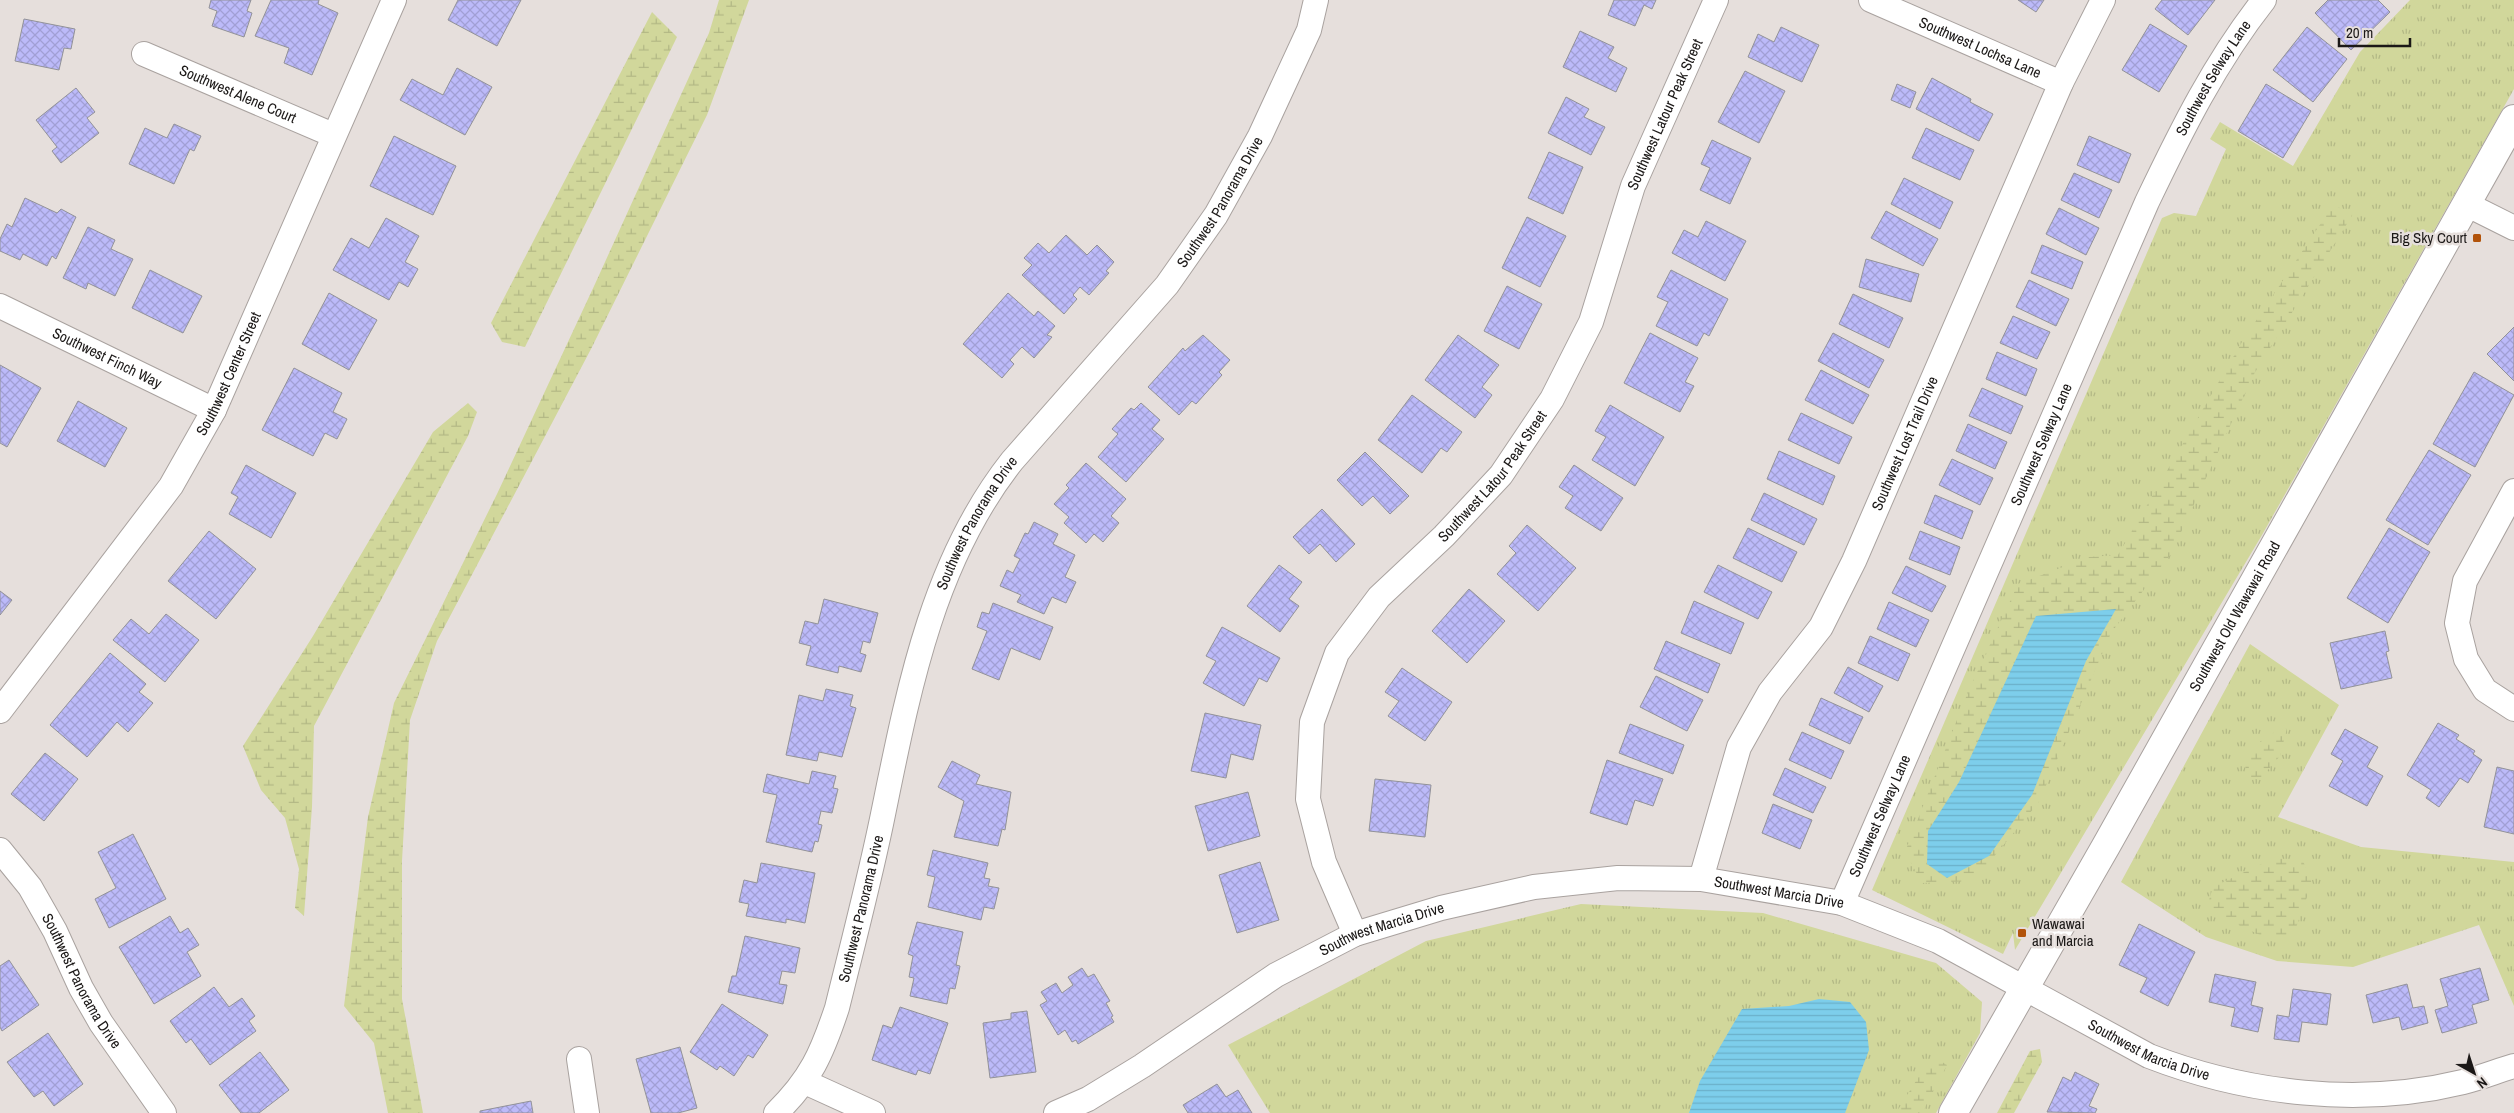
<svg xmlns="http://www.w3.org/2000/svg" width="2514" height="1113" viewBox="0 0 2514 1113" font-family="'Archivo Narrow',sans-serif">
  <defs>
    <pattern id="grass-tufts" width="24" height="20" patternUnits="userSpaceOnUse" patternTransform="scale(1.25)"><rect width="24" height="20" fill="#d1d79b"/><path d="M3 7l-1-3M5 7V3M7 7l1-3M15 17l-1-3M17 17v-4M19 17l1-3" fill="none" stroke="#b3b885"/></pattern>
    <pattern id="wetland-marsh" width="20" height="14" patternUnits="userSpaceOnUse" patternTransform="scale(1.25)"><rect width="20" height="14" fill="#d1d79b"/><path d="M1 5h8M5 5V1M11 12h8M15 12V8" fill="none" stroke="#b3b885"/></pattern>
    <pattern id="water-rules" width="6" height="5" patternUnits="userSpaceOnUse" patternTransform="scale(1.25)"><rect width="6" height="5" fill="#7dceeb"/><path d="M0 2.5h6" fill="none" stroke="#6bb0c9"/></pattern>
    <pattern id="building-cross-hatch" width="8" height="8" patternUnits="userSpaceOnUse" patternTransform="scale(1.25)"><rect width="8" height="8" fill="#bcbaf9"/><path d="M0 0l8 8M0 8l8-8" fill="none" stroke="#a19fd5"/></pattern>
  </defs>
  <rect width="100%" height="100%" fill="#e6dfdc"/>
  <g fill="url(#grass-tufts)">
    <path d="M2410,0H2514V89L2262,535L2015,950L2013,933L2003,954L1872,890L2162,218L2174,213L2196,216L2226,149L2210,139L2220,122L2293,166L2360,52Z"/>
    <path d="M2250,644L2339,705L2278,817L2361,847L2514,862V1006L2479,925L2353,967L2277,961L2206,937L2121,882Z"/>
    <path d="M1581,904L1763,913L1936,963L1982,1002L1980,1033L1936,1113H1270L1228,1045L1426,941Z"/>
  </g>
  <g fill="url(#wetland-marsh)">
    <path d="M719,0H749L707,115L591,349L437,641L410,720L402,861V999L423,1113H388L374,1043L344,1006L368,817L394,703L497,494L595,284L709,33Z"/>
    <path d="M652,12L677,37L525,347L502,342L491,323Z"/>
    <path d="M2333,205L2353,214L2254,374L2171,554L2111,633L2039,802L1974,881L1922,883L1905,852L1968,692L2018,584L2089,557L2118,555L2242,342Z"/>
    <path d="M468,403L477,412L468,436L314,726L312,807L304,916L295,908L299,869L285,818L261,790L243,746L313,636L433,432Z"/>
    <path d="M2287,728L2280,756L2259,780L2246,776L2245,760L2265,736Z"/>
    <path d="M2274,858L2303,861L2312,883L2293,936H2262L2206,910L2213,887Z"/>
    <path d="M2040,1049L2042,1062L2014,1113H1997L2030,1051Z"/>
    <path d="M1937,1059L1947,1065L1922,1113H1896L1924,1068Z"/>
  </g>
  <g fill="url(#water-rules)">
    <path d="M2116,609L2086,661L2032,795L1989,856L1947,878L1927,864L1928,831L1959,782L2036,616Z"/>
    <path d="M1819,999L1850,1002L1866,1022L1869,1050L1845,1113H1689L1700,1081L1742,1009L1789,1006Z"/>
  </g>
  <g fill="url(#building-cross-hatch)" stroke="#929298">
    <path d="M211,0H251L247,11L252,13L244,37L212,26L217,11L209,8Z"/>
    <path d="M271,0H319L318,4L338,13L312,75L284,63L289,48L255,36Z"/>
    <path d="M458,0H521L497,46L448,20Z"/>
    <path d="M1614,0H1656L1652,9L1644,5L1635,26L1608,15Z"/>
    <path d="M2018,0H2044L2036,12Z"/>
    <path d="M2162,0H2215L2188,35L2155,9Z"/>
    <path d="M2328,0H2378L2390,12L2351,50L2315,13Z"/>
    <path d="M24,19L75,29L71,49L64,48L59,70L15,61Z"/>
    <path d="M2150,24L2187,46L2159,92L2122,70Z"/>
    <path d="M1781,27L1819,45L1802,82L1748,57L1758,34L1774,42Z"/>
    <path d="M2307,27L2347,59L2313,102L2273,70Z"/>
    <path d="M1580,31L1614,47L1608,58L1627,68L1616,92L1563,67Z"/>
    <path d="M457,68L492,87L465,135L400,100L412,79L443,95Z"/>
    <path d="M1745,71L1785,91L1759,143L1718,122Z"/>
    <path d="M1932,78L1971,99L1970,102L1993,114L1979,141L1916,109Z"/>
    <path d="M1897,84L1916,92L1910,108L1891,100Z"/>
    <path d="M2266,84L2311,111L2283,158L2238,131Z"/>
    <path d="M76,88L95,112L87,118L99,133L61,163L52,151L57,147L36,120Z"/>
    <path d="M1566,97L1589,109L1584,117L1605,127L1591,155L1548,133Z"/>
    <path d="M174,124L201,136L194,151L190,149L174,184L129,164L145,128L167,138Z"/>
    <path d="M1926,128L1974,150L1960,180L1912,158Z"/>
    <path d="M394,136L456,166L433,215L370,186Z"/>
    <path d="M2089,136L2131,154L2119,183L2077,165Z"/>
    <path d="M1712,140L1751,158L1730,204L1700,190L1710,168L1701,164Z"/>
    <path d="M1549,152L1583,167L1563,214L1528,198Z"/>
    <path d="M2074,173L2112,190L2099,218L2061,200Z"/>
    <path d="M1904,178L1953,202L1940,229L1891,204Z"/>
    <path d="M25,198L57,213L61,209L76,217L56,259L52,256L47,266L23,254L20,260L0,251V239L7,224L12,227Z"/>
    <path d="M2059,208L2099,228L2086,255L2046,234Z"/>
    <path d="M1886,211L1938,239L1923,266L1871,238Z"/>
    <path d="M1527,217L1566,236L1540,287L1502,268Z"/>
    <path d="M386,218L419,236L405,262L418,269L408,287L399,282L389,300L333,270L351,238L369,248Z"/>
    <path d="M1706,221L1746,241L1725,281L1672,253L1684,230L1698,237Z"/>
    <path d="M88,227L115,240L111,249L133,259L115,296L88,283L86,289L63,278Z"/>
    <path d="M1066,235L1087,255L1097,245L1114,262L1106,271L1109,273L1089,295L1080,287L1073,295L1077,299L1064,314L1022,275L1032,265L1024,258L1038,243L1049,253Z"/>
    <path d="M2042,245L2083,262L2072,289L2031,273Z"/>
    <path d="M1866,259L1919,274L1911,302L1859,287Z"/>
    <path d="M150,270L202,296L183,333L132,308Z"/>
    <path d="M1671,270L1728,299L1709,336L1704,333L1697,346L1656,326L1668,302L1657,297Z"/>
    <path d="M2029,280L2069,299L2056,326L2016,307Z"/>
    <path d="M1507,286L1542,304L1519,349L1484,331Z"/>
    <path d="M329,293L377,320L349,370L302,344Z"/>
    <path d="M1008,293L1034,316L1038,311L1055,326L1047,335L1052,337L1034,358L1022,347L1010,360L1014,364L1002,378L963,344Z"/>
    <path d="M1853,294L1903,318L1889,348L1839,324Z"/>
    <path d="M2013,316L2050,332L2037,359L2000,343Z"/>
    <path d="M2514,327V381L2487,354Z"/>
    <path d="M1650,333L1698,358L1685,382L1694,386L1680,412L1624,383Z"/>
    <path d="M1833,333L1884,360L1869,388L1818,361Z"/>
    <path d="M1203,335L1230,360L1219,372L1222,375L1196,404L1192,401L1179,415L1148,387L1183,348L1185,351Z"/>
    <path d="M1458,335L1499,365L1482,387L1492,395L1475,418L1425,380Z"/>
    <path d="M1997,352L2037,369L2026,396L1986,379Z"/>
    <path d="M0,365L41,388L7,447L0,443Z"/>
    <path d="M294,368L342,393L333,412L347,419L337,439L325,433L313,456L262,430Z"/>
    <path d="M1821,370L1869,395L1853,424L1805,400Z"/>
    <path d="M2474,372L2514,395L2475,467L2433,444Z"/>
    <path d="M1982,388L2023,406L2011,434L1969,416Z"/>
    <path d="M1412,395L1462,432L1447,452L1441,448L1422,473L1378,440Z"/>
    <path d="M78,401L127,428L105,467L57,441Z"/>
    <path d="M1141,403L1160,420L1152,429L1164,439L1126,482L1098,457L1118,434L1112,429L1131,408L1134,410Z"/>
    <path d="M1610,405L1664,437L1635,486L1592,460L1606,437L1595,431Z"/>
    <path d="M1801,413L1852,437L1839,464L1788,440Z"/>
    <path d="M1968,424L2007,442L1995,469L1956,451Z"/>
    <path d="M2429,450L2471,475L2428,545L2386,520Z"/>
    <path d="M1779,451L1835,476L1823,505L1767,479Z"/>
    <path d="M1365,452L1409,496L1390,514L1373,496L1362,506L1337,480Z"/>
    <path d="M1952,459L1993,478L1980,505L1939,485Z"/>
    <path d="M1086,463L1126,499L1111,516L1119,523L1103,542L1094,534L1086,543L1064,523L1069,517L1054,504L1069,488L1066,485Z"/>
    <path d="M246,465L296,493L271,538L229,514L238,497L231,493Z"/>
    <path d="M1574,465L1623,498L1601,531L1565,508L1573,496L1559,487Z"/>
    <path d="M1764,493L1817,519L1804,545L1751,520Z"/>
    <path d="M1935,495L1973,511L1962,539L1924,523Z"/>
    <path d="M1322,509L1355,544L1336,562L1320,544L1309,554L1293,537Z"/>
    <path d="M1034,522L1058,534L1053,544L1075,555L1065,577L1076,582L1066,603L1052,597L1044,614L1017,602L1021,595L1000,586L1007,570L1013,573L1020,559L1014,556L1025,533L1028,534Z"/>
    <path d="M1527,525L1576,568L1538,611L1497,574L1516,553L1509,546Z"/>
    <path d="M1748,528L1797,552L1782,582L1733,558Z"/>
    <path d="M2389,528L2430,552L2388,623L2347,598Z"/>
    <path d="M209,531L256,569L216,619L168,581Z"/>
    <path d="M1920,531L1960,547L1950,575L1909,559Z"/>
    <path d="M1279,565L1302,582L1289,599L1299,606L1280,632L1247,606Z"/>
    <path d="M1718,565L1772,592L1758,619L1704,592Z"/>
    <path d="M1906,566L1946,586L1932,612L1892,593Z"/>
    <path d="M1469,589L1505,621L1467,663L1432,631Z"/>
    <path d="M0,591L12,600L0,615Z"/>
    <path d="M824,599L878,613L870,643L863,641L860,653L866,655L861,672L839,666L838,673L806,665L811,646L799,643L805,621L818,624Z"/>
    <path d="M1694,601L1744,623L1731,654L1681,633Z"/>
    <path d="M1889,602L1929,620L1916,647L1877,629Z"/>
    <path d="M993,603L1053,627L1040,660L1011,648L999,680L972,669L987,631L977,627L982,612L989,614Z"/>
    <path d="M166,614L199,640L165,682L113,640L131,619L149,634Z"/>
    <path d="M1222,627L1280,658L1267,682L1259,678L1244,706L1203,683L1216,661L1206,656Z"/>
    <path d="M2385,631L2389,651L2386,652L2392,678L2341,689L2330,643Z"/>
    <path d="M1870,636L1910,654L1898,681L1858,663Z"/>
    <path d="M1666,641L1720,664L1708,693L1654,669Z"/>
    <path d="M110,653L146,684L139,692L153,703L128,732L117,722L87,757L50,725Z"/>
    <path d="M1848,667L1883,686L1869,712L1834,693Z"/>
    <path d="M1402,668L1452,702L1425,741L1388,716L1399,701L1385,692Z"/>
    <path d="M1656,676L1703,700L1687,731L1640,707Z"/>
    <path d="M826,689L853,695L850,706L856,708L842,757L819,752L817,761L786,755L799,695L823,701Z"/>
    <path d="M1821,698L1863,717L1850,744L1809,725Z"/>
    <path d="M1205,713L1261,725L1253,760L1231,754L1226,778L1191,771Z"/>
    <path d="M2438,723L2459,735L2456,739L2475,751L2473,754L2482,760L2468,783L2460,778L2439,807L2426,798L2431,790L2407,775Z"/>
    <path d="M1630,724L1684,745L1673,774L1619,753Z"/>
    <path d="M2345,729L2378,747L2367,767L2383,776L2367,806L2329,786L2343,761L2331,754Z"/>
    <path d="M1802,732L1844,751L1831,779L1789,760Z"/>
    <path d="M45,753L78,779L44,821L11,794Z"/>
    <path d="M1607,760L1663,779L1653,806L1635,800L1627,825L1590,813Z"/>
    <path d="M952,761L980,775L976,784L1011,792L1005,830L1002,829L998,846L954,837L964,801L938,787Z"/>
    <path d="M2497,767L2514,771V834L2484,827Z"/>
    <path d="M1785,768L1826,787L1813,813L1773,795Z"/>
    <path d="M812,771L836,776L833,788L838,789L832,813L821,811L818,824L822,825L818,842L815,841L812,852L766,842L777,795L763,792L767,774L809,784Z"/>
    <path d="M1375,779L1431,785L1425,837L1369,831Z"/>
    <path d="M1248,792L1260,836L1208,851L1195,806Z"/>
    <path d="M1773,804L1812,820L1800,849L1762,833Z"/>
    <path d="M133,834L166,899L109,928L95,899L116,888L98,852Z"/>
    <path d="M933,850L988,863L984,878L990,879L988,886L999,888L994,909L984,907L981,920L928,907L935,877L927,875Z"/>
    <path d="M1260,862L1279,920L1237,933L1219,875Z"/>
    <path d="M761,863L815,873L805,923L786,919V923L746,916L749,904L739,902L744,880L757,883Z"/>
    <path d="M170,916L180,933L188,928L199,945L187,952L201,976L154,1004L119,947Z"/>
    <path d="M917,922L963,932L956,965L960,966L955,989L950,988L947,1004L910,996L914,978L909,977L913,956L908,954Z"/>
    <path d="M2139,924L2195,952L2168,1006L2140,992L2147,978L2119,965Z"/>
    <path d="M745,936L800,948L795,973L782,971L779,984L787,985L783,1004L728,992L732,976H736Z"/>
    <path d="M9,960L39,1005L2,1031L0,1027V966Z"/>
    <path d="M1082,968L1088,977L1094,974L1110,1001L1106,1003L1113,1016L1111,1017L1114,1022L1078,1044L1076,1040L1072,1042L1065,1030L1058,1035L1040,1005L1047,1001L1041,992L1056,983L1062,993L1073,985L1068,977Z"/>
    <path d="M2480,968L2489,1000L2472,1005L2477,1023L2442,1033L2435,1010L2448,1006L2440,979Z"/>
    <path d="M2215,974L2256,982L2251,1005L2263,1008L2258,1032L2231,1026L2235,1008L2209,1002Z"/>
    <path d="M2407,984L2413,1008L2424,1006L2428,1023L2402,1030L2399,1017L2373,1023L2366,995Z"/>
    <path d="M214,987L229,1007L242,998L255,1016L249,1021L256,1031L210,1065L191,1039L186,1043L170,1021Z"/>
    <path d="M2293,989L2331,994L2327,1025L2302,1022L2299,1042L2274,1039L2277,1015L2289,1017Z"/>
    <path d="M722,1004L768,1035L753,1058L748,1055L734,1076L720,1066L717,1070L690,1052Z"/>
    <path d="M900,1007L948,1023L930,1074L918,1070L916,1075L872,1060L883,1025L892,1028Z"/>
    <path d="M1027,1011L1036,1072L990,1078L983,1023L1011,1019V1013Z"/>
    <path d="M48,1033L83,1084L54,1106L43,1091L34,1097L7,1062Z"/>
    <path d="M680,1047L697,1108L678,1113H651L636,1059Z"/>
    <path d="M260,1052L289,1090L259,1113H241L219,1085Z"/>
    <path d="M2075,1072L2099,1084L2089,1106L2097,1109L2095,1113L2047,1112L2063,1077L2071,1081Z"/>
    <path d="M1217,1084L1226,1097L1238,1090L1252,1113H1188L1183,1105Z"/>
    <path d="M531,1101L533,1113H480V1111Z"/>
  </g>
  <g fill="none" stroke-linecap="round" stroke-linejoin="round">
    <defs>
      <g id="minor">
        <path id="s1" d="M1871,0L2061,83"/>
        <path id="s2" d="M144,54L333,135"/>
        <path d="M2466,204L2514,228"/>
        <path id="s3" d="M0,306L214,410"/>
        <path d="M2514,491L2465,581L2457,623L2466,659L2485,690L2514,709"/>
        <path id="s4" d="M0,711L171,486L214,410L394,0"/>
        <path id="s5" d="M0,850L30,887L55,931L81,988L101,1023L164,1113"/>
        <path id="s6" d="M1701,879L1739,747L1770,692L1821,627L1854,561L2061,83L2103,0"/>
        <path id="s7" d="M1842,903L2147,202C2181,131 2215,62 2264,0"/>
        <path id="s8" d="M1355,934L1324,862L1308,799L1312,722L1337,653L1379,597L1444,536L1501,475L1552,399L1591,322L1633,186L1716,0"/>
        <path d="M579,1059L587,1113"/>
        <path d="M805,1082L873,1113"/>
        <path id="s9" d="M776,1113C811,1079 822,1053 837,1008C852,947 868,886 881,824C907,698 930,565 1012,461L1167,285L1216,215L1260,136L1309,30L1316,0"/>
        <path id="s10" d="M1056,1113L1088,1099L1142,1066L1276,975L1355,934L1441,908L1534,887L1618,878L1701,879L1842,903L1938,941L2149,1056C2247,1094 2360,1107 2463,1082C2480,1078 2497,1071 2514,1066"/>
      </g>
      <g id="major">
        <path id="s11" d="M1953,1113L2106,846L2514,119"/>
      </g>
    </defs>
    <use href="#minor" stroke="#a9a29f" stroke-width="26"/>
    <use href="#major" stroke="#a9a29f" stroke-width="30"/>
    <use href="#minor" stroke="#fff" stroke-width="24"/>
    <use href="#major" stroke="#fff" stroke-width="28"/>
  </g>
  <g fill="#b2530a" stroke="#e6dfdc" stroke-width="2">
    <rect x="2472" y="233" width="10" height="10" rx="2.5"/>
    <rect x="2017" y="928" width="10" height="10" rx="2.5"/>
  </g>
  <g text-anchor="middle" stroke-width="5" stroke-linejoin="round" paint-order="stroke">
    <g font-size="15" fill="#1b1817" stroke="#e6dfdc">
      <text dy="5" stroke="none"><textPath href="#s1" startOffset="119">Southwest Lochsa Lane</textPath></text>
      <text dy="5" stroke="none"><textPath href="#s7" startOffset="905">Southwest Selway Lane</textPath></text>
      <text dy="5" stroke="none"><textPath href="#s2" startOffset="102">Southwest Alene Court</textPath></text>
      <text dy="5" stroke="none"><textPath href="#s8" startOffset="935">Southwest Latour Peak Street</textPath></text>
      <text dy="5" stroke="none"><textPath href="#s9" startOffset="1035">Southwest Panorama Drive</textPath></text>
      <text dy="5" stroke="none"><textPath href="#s3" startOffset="119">Southwest Finch Way</textPath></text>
      <text dy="5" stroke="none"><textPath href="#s4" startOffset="409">Southwest Center Street</textPath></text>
      <text dy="5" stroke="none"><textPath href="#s6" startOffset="485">Southwest Lost Trail Drive</textPath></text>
      <text dy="5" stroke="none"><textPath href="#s7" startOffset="500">Southwest Selway Lane</textPath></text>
      <text dy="5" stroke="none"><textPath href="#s8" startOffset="530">Southwest Latour Peak Street</textPath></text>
      <text dy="5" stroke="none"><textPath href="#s9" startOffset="630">Southwest Panorama Drive</textPath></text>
      <text dy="5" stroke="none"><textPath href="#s11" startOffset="571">Southwest Old Wawawai Road</textPath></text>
      <text dy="5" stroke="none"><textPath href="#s7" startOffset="95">Southwest Selway Lane</textPath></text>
      <text dy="5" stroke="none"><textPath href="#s10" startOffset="781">Southwest Marcia Drive</textPath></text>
      <text dy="5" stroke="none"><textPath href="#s9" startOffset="225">Southwest Panorama Drive</textPath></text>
      <text dy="5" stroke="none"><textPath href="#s10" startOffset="376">Southwest Marcia Drive</textPath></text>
      <text dy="5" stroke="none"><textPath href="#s5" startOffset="155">Southwest Panorama Drive</textPath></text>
      <text dy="5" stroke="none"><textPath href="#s10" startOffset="1186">Southwest Marcia Drive</textPath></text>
    </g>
    <g font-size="15" fill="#1b1817" stroke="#e6dfdc" text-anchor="end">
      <text x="2467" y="243">Big Sky Court</text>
      <text x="2032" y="929" text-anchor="start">Wawawai<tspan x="2032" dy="17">and Marcia</tspan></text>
    </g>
  </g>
  <g transform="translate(2474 1073) rotate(141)" stroke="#e6dfdc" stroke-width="4" paint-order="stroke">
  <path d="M0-4L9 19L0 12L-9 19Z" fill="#1b1817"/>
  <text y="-8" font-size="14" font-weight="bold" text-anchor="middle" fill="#1b1817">N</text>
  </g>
  <path d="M2339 38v8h71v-8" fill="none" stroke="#1b1817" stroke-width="2.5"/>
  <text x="2346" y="38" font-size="15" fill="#1b1817" stroke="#e6dfdc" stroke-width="4" paint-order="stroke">20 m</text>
</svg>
